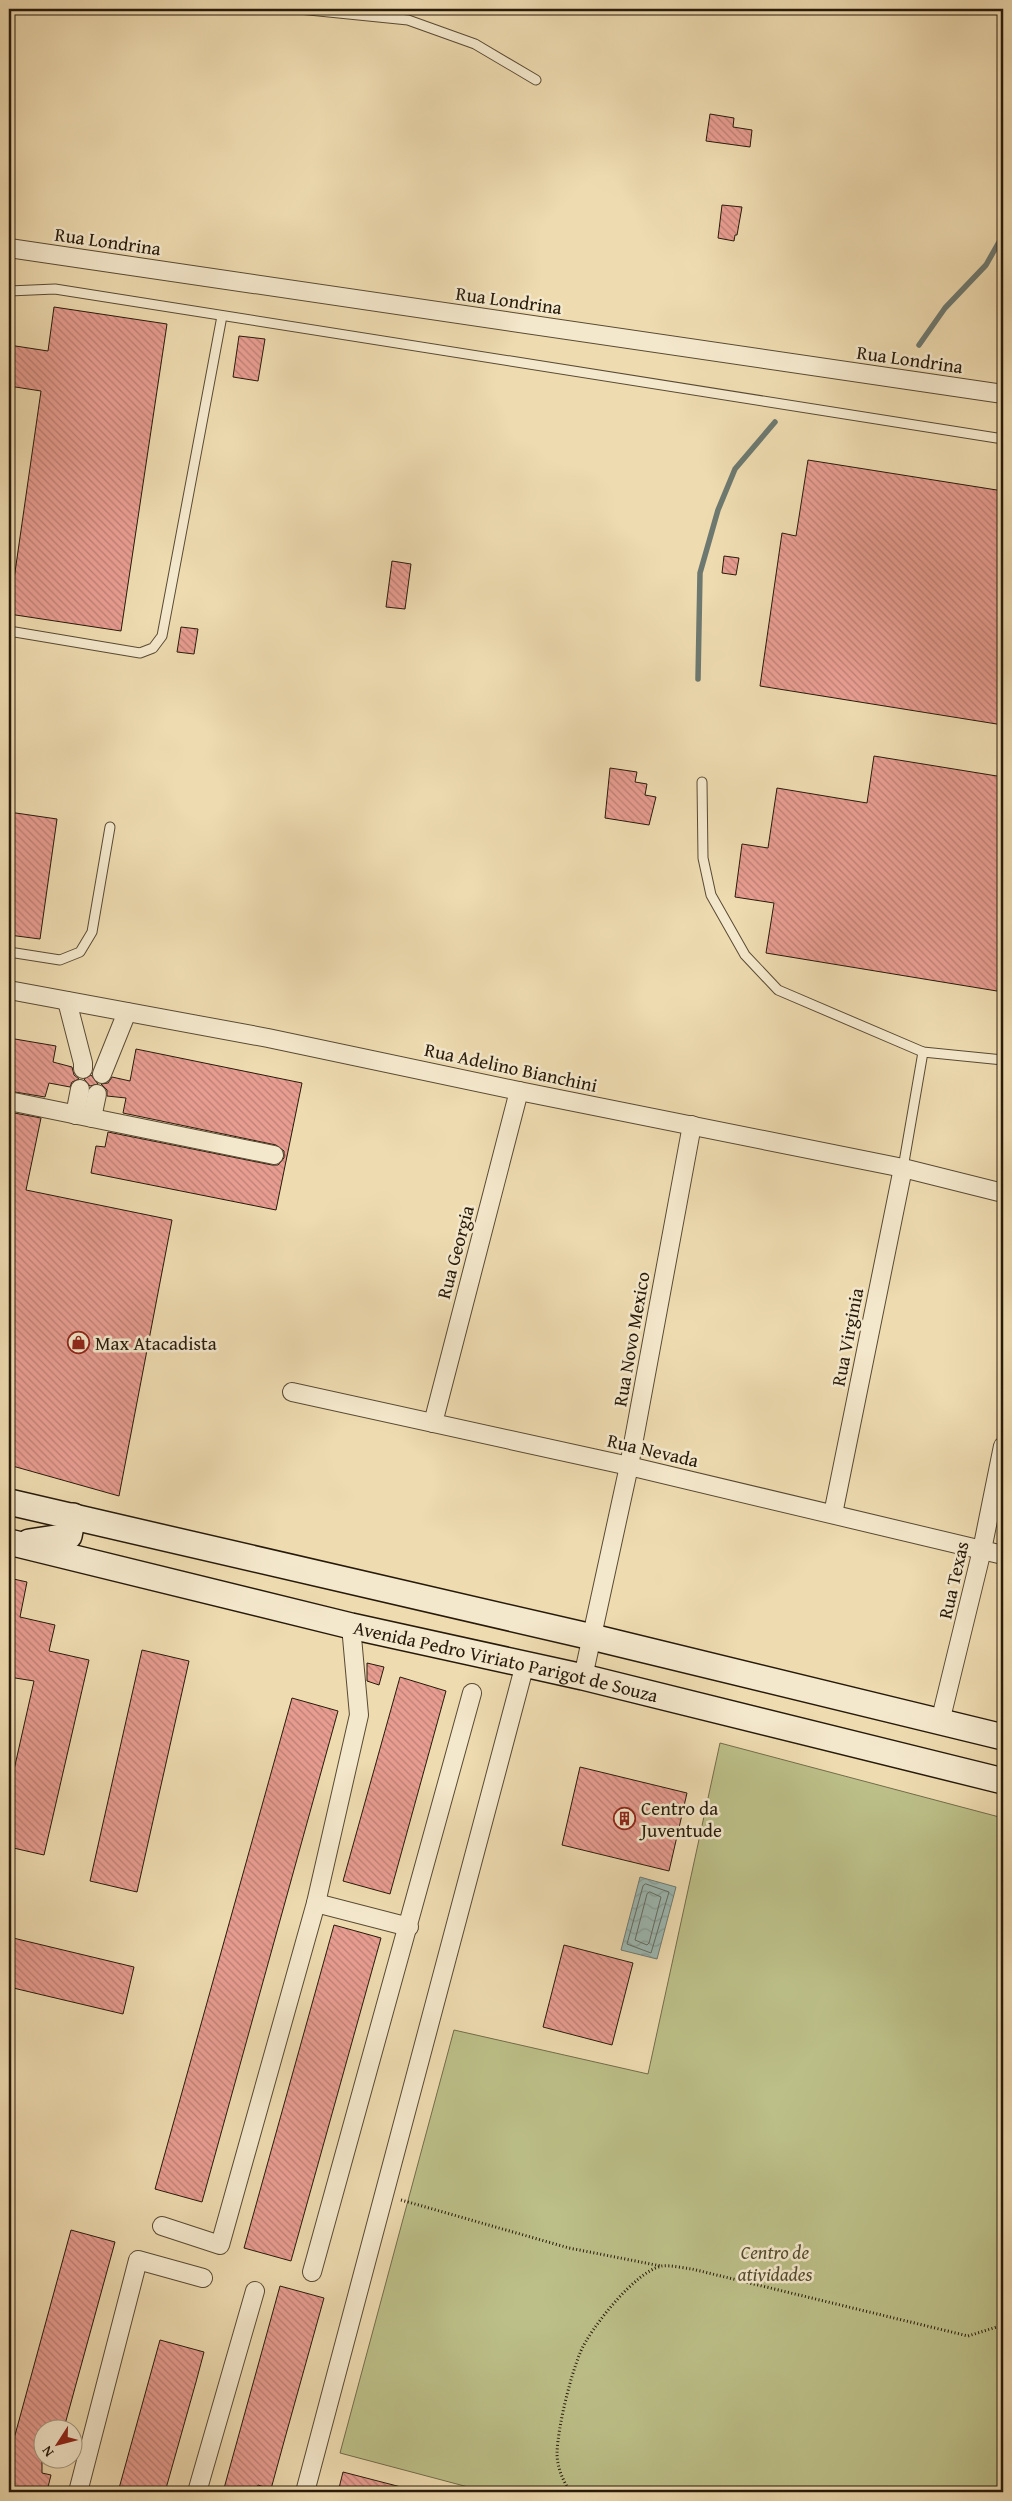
<svg xmlns="http://www.w3.org/2000/svg" width="1012" height="2501" viewBox="0 0 1012 2501" font-family="'Gentium Book Plus',serif">
  <defs>
    <pattern id="water-waves" width="16" height="10" patternUnits="userSpaceOnUse" patternTransform="scale(1.25)"><rect width="16" height="10" fill="#9cb9b4"/><path d="M0 5q4-4 8 0t8 0" fill="none" stroke="#869e99"/></pattern>
    <pattern id="building-back-hatch" width="6" height="6" patternUnits="userSpaceOnUse" patternTransform="scale(1.25)"><rect width="6" height="6" fill="#e89d91"/><path d="M-1 5l2 2M0 0l6 6M5-1l2 2" fill="none" stroke="#bc7f75"/></pattern>
  </defs>
  <rect width="100%" height="100%" fill="#eedbb0"/>
  <filter id="stains"><feTurbulence type="fractalNoise" baseFrequency=".004" numOctaves="4"/><feColorMatrix values="0 0 0 0 .2 0 0 0 0 .09 0 0 0 0 .02 0 0 0 .5 -.17"/></filter>
  <radialGradient id="worn" r=".72"><stop offset=".6" stop-color="#630" stop-opacity="0"/><stop offset="1" stop-color="#630" stop-opacity=".3"/></radialGradient>
  <path fill="#bcbf88" stroke="#726c4a" d="M720,1743L1003,1818V2492H487L340,2453L454,2030L648,2074Z"/>
  <path fill="url(#water-waves)" stroke="#6d7970" d="M640,1877L676,1887L657,1959L621,1950Z"/>
  <g fill="none" stroke-linecap="round" stroke-linejoin="round">
    <g stroke="#626a60" stroke-width="1">
      <path d="M646,1884L669,1892L651,1953L627,1944L643,1886Z"/>
      <path d="M650,1892L661,1897L649,1943L647,1945L635,1940L647,1894Z"/>
    </g>
    <g stroke="#6d7970" stroke-width="5.5">
      <path d="M919,345L945,308L986,265L1003,235"/>
      <path d="M698,679L700,573L718,510L735,469L775,422"/>
    </g>
  </g>
  <g fill="url(#building-back-hatch)" stroke="#271a0b">
    <path d="M710,114L734,118L733,127L752,130L750,147L706,141Z"/>
    <path d="M722,205L742,207L737,235H735L734,241L718,238Z"/>
    <path d="M54,307L167,324L121,631L9,614L41,391L9,386V345L48,351Z"/>
    <path d="M239,336L265,339L258,381L233,377Z"/>
    <path d="M808,460L1003,491V725L760,686L782,533L796,536Z"/>
    <path d="M724,556L739,558L736,575L722,573Z"/>
    <path d="M392,561L411,564L405,609L386,607Z"/>
    <path d="M181,627L198,629L194,654L177,652Z"/>
    <path d="M874,756L1003,777V992L766,953L774,903L735,897L742,844L768,848L777,788L867,803Z"/>
    <path d="M610,768L637,772L635,782L647,784L645,795L656,797L649,825L605,818Z"/>
    <path d="M9,812L57,819L40,939L9,935Z"/>
    <path d="M9,1038L56,1046L53,1062L72,1067L74,1075L79,1079L72,1082L70,1087L49,1083L45,1097L9,1091Z"/>
    <path d="M136,1049L302,1083L276,1210L91,1173L96,1146L105,1147L108,1132L272,1165H278L284,1158V1151L276,1145L123,1113L126,1098L107,1096V1090L101,1084L108,1083L112,1077L130,1081Z"/>
    <path d="M91,1075L98,1084L90,1086L84,1079Z"/>
    <path d="M9,1112L41,1118L26,1190L172,1220L119,1496L9,1465Z"/>
    <path d="M9,1578L27,1582L20,1617L55,1625L49,1651L89,1660L44,1855L9,1847V1792L34,1681L9,1677Z"/>
    <path d="M142,1650L189,1661L137,1892L90,1881Z"/>
    <path d="M367,1663L384,1667L379,1685L367,1681Z"/>
    <path d="M400,1677L446,1691L390,1894L343,1881Z"/>
    <path d="M292,1698L338,1711L202,2202L155,2189Z"/>
    <path d="M580,1767L687,1793L669,1871L562,1845Z"/>
    <path d="M334,1925L381,1938L291,2261L244,2248Z"/>
    <path d="M9,1937L134,1967L123,2014L9,1987Z"/>
    <path d="M564,1945L633,1963L612,2045L543,2027Z"/>
    <path d="M71,2230L115,2242L64,2428H42V2473L51,2475L47,2491L34,2487L32,2492H9V2457Z"/>
    <path d="M280,2286L324,2298L285,2438L271,2489L258,2485L256,2492H223Z"/>
    <path d="M160,2340L204,2352L196,2382L165,2492H118Z"/>
    <path d="M343,2472L401,2487V2492H338Z"/>
  </g>
  <g fill="none" stroke-linecap="round" stroke-linejoin="round">
    <defs>
      <g id="lane">
        <path d="M299,9L408,20L475,44L536,80"/>
        <path d="M9,291L55,289L1003,439"/>
        <path d="M9,631L140,653L153,648L162,636L222,316"/>
        <path d="M702,782L703,858L711,895L745,955L778,990L923,1052L1003,1060"/>
        <path d="M9,952L60,960L80,952L92,932L110,827"/>
        <path d="M903,1168L923,1052"/>
      </g>
      <g id="street">
        <path d="M9,248L1003,394"/>
        <path d="M9,990L268,1038L519,1091L903,1168L1003,1193"/>
        <path d="M67,1001L83,1063V1069"/>
        <path d="M102,1074L127,1012"/>
        <path d="M9,1101L274,1155"/>
        <path d="M75,1115L80,1089"/>
        <path d="M92,1118L97,1094"/>
        <path d="M292,1392L629,1466L1003,1555"/>
        <path d="M433,1423L519,1091"/>
        <path d="M833,1514L903,1168"/>
        <path d="M583,1677L629,1466L692,1125"/>
        <path d="M940,1722L982,1550L1003,1446"/>
        <path d="M316,1903L409,1927"/>
        <path d="M162,2226L220,2245L316,1903L359,1715L351,1626"/>
        <path d="M312,2272L472,1693"/>
        <path d="M78,2492L138,2260L203,2278"/>
        <path d="M197,2492L255,2291"/>
        <path d="M305,2492L525,1664"/>
      </g>
      <g id="secondary">
        <path d="M9,1502L592,1637L1003,1737"/>
        <path id="s1" d="M9,1542L351,1626L583,1677L1003,1781"/>
        <path d="M29,1542L69,1536L73,1516"/>
      </g>
    </defs>
    <use href="#lane" stroke="#594a34" stroke-width="11"/>
    <use href="#street" stroke="#594a34" stroke-width="20"/>
    <use href="#secondary" stroke="#271a0b" stroke-width="28"/>
    <g stroke="#271a0b" stroke-width="3" stroke-dasharray="1 2.5" stroke-linecap="butt">
      <path d="M401,2200L569,2248L661,2266"/>
      <path d="M570,2492C563,2480 557,2468 557,2453C558,2426 570,2378 580,2353C590,2329 635,2271 662,2266C671,2265 683,2268 692,2269L968,2336L1003,2325"/>
    </g>
    <use href="#lane" stroke="#f4e8cc" stroke-width="9"/>
    <use href="#street" stroke="#f4e8cc" stroke-width="18"/>
    <use href="#secondary" stroke="#f4e8cc" stroke-width="25"/>
  </g>
  <defs>
    <symbol id="shop-ring" viewBox="-11 -11 22 22"><circle r="9.5" fill="#f4e8cc" stroke="#8f2418" stroke-width="1.5"/><path d="M-5-2.5h2.3a2.7 3.5 0 0 1 5.4 0H5L5.5 6h-11ZM-1.5-2.5h3a1.5 2.3 0 0 0-3 0Z" fill="#8f2418"/></symbol>
    <symbol id="building-ring" viewBox="-11 -11 22 22"><circle r="9.5" fill="#f4e8cc" stroke="#8f2418" stroke-width="1.5"/><path d="M-4-6H4V6H1V3H-1V6H-4ZM-2.5-4.3h1.7v1.8h-1.7ZM.8-4.3h1.7v1.8H.8ZM-2.5-1h1.7V.8h-1.7ZM.8-1h1.7V.8H.8Z" fill="#8f2418"/></symbol>
  </defs>
  <g fill-rule="evenodd">
    <use href="#shop-ring" x="66" y="1330" width="25" height="25"/>
    <use href="#building-ring" x="612" y="1806" width="25" height="25"/>
  </g>
  <g text-anchor="middle" stroke-width="5" stroke-linejoin="round" paint-order="stroke">
    <g font-size="19" fill="#271a0b" stroke="#f4e8cc">
      <text transform="translate(108 241) rotate(8)" y="7">Rua Londrina</text>
      <text transform="translate(509 300) rotate(8)" y="7">Rua Londrina</text>
      <text transform="translate(910 359) rotate(8)" y="7">Rua Londrina</text>
      <text transform="translate(511 1067) rotate(12)" y="7">Rua Adelino Bianchini</text>
      <text transform="translate(455 1252) rotate(-75)" y="7">Rua Georgia</text>
      <text transform="translate(847 1337) rotate(-79)" y="7">Rua Virginia</text>
      <text transform="translate(631 1339) rotate(-80)" y="7">Rua Novo Mexico</text>
      <text transform="translate(653 1450) rotate(13)" y="7">Rua Nevada</text>
      <text transform="translate(953 1580) rotate(-77)" y="7">Rua Texas</text>
      <text dy="7" stroke="none"><textPath href="#s1" startOffset="511">Avenida Pedro Viriato Parigot de Souza</textPath></text>
    </g>
    <g font-size="19" fill="#271a0b" stroke="#f4e8cc" text-anchor="start">
      <text x="95" y="1350">Max Atacadista</text>
      <text x="641" y="1815">Centro da<tspan x="641" dy="22">Juventude</tspan></text>
    </g>
    <g font-size="19" font-style="italic" fill="#544c30" stroke="#f4e8cc">
      <text x="775" y="2259">Centro de<tspan x="775" dy="22">atividades</tspan></text>
    </g>
  </g>
  <rect width="1012" height="2501" fill="none" stroke="#eedbb0" stroke-width="30"/>
  <rect x="10" y="10" width="992" height="2481" fill="none" stroke="#271a0b" stroke-width="2.5"/>
  <rect x="15" y="15" width="982" height="2471" fill="none" stroke="#271a0b"/>
  <g transform="translate(58 2444) rotate(234)"><circle r="24" fill="#f4e8cc" stroke="#a2967f"/>
  <path d="M0-4L9 19L0 12L-9 19Z" fill="#8f2418"/>
  <text y="-8" font-size="14" font-weight="bold" text-anchor="middle" fill="#271a0b">N</text>
  </g>
  <rect width="100%" height="100%" filter="url(#stains)"/>
  <rect width="100%" height="100%" fill="url(#worn)"/>
</svg>
